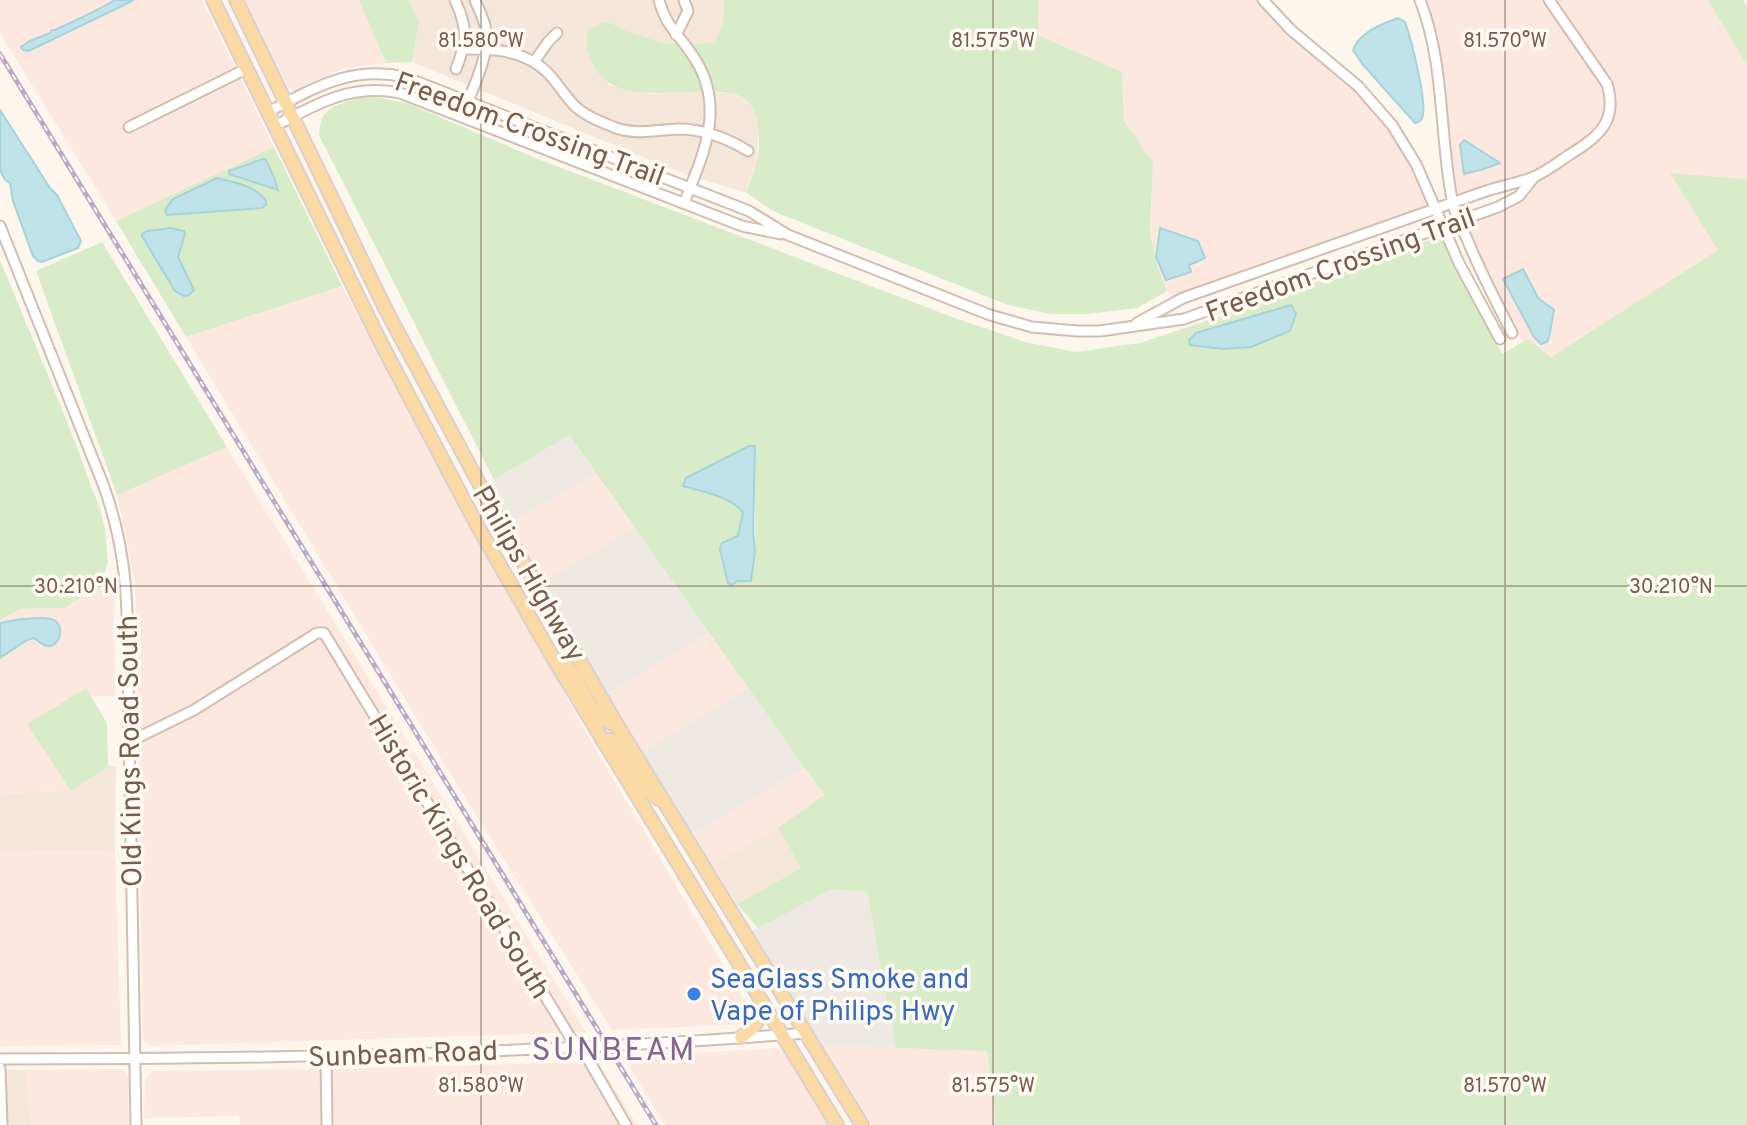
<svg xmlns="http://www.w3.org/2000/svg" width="1747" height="1125" viewBox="0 0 1747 1125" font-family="Overpass,sans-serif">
  <rect width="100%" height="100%" fill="#fdf6ec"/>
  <g fill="#f5e8da">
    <path d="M408,0H723L725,11L722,30L714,43L666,44L624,30L611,23H603L609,85L651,94L690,91L730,93L745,99L753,107L759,128L756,165L748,183L747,193L687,175L412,62L419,22Z"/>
    <path d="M108,766H116L115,850L0,851V793L71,791Z"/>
    <path d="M778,828L801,868L737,904L712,864Z"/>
    <path d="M0,1069L26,1070L31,1125H0Z"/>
  </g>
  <g fill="#fde8e0" fill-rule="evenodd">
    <path d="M0,0H202L274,147L116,221L0,33Z"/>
    <path d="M244,0H359L386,63L345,68L310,82L295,91L288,87Z"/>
    <path d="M1039,0H1259L1349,81L1391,128L1415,172L1426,198L1425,205L1420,210L1174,298L1167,291L1156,263L1150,230L1153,162L1124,121L1122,72L1038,35ZM1160,228L1198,241L1205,258L1188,265L1156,248Z"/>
    <path d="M1424,0H1545L1595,72L1603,87L1606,101L1604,117L1597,129L1587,139L1529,174L1463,194L1457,192L1455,188L1447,145L1445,79L1438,44Z"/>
    <path d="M1555,0H1708L1747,65V179L1671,173L1718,250L1551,357L1528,339L1522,342L1468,233V226L1471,222L1510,206L1539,181L1603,139L1612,124L1615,107L1610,79Z"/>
    <path d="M342,286L582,726L754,1017L750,1024L612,1030L460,790L186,337Z"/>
    <path d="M227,447L586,1032L151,1046L143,1041L135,582L117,495Z"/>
    <path d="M596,474L634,527L541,583L509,524Z"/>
    <path d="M114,588L115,696H91L85,688L28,724L71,791L0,793V620L20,609L65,608L83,596L99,589Z"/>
    <path d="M709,633L748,688L641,753L606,695Z"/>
    <path d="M805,768L824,796L778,828L712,864L693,834Z"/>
    <path d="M115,850L121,1045L0,1046V851Z"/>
    <path d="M823,1045L987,1051L995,1114L994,1125H872Z"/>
    <path d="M776,1048L783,1051L830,1125H665L623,1057Z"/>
    <path d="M598,1062L637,1125H240L239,1116L144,1118L145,1078L152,1071L321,1069Z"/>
    <path d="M120,1069L123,1070L128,1077L129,1125H31L26,1070Z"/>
  </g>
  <g fill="#efe9e4">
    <path d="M568,434L596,474L509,524L487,485Z"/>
    <path d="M634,527L709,633L606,695L541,583Z"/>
    <path d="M748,688L805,768L693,834L641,753Z"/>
    <path d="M832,889L867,892L896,1048L823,1045L750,932Z"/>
  </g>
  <g fill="#d8ecc9" fill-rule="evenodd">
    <path d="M359,0H408L419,22L412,62L386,63Z"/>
    <path d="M723,0H1039L1038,35L1122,72L1124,121L1153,162L1150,230L1156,263L1167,291L1137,308L1088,314H1051L1008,305L773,211L747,193C748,182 754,174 756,164C760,146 761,126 753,109C733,66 620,123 593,64C587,51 585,43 588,29L603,23H611L624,30L666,44L714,43C722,29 726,17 723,0Z"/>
    <path d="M1708,0H1743L1747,6V65Z"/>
    <path d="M370,96L407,103L538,159L952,317L1025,342L1075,352L1140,343L1248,307L1441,236L1502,354L1528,339L1551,357L1718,250L1670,173L1747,179V1125H994L995,1114L987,1051L896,1048L867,892L832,889L758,928L737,904L801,868L778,828L824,795L569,435L494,480L319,135C320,129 320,120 324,115C334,102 356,100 370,96ZM750,446H755C754,491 757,537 751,581H737L722,543L738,536L743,512C729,495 704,492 683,486L686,478Z"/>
    <path d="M274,147L342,286L186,337L116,221ZM147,231L185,234L178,257L194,290L142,237L143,234Z"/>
    <path d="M102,242L227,447L117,495L36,271Z"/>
    <path d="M0,260L66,419L100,509L105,529L108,562L99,589L83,596L65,608L20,609L0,620Z"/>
    <path d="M86,688L107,723L108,766L71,791L27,724Z"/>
  </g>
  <g fill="#bfe3e8" stroke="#a5d3da" stroke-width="2">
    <path d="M115,0H134L29,51L23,50L21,47L30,41L50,33L52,30H55C74,21 95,12 115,0Z"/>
    <path d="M1398,18L1405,22C1410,36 1430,109 1421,120C1419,122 1417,122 1415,123L1363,65L1353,50C1359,33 1381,24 1398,18Z"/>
    <path d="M0,110L50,188L57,195L81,241L78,248L42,262L38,261L33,256L13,201L10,183L5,180L0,170Z"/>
    <path d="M1464,140L1500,163L1484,169L1464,174L1460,145Z"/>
    <path d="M263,159L266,160L274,177L278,190L229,174V171Z"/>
    <path d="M217,178C234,182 256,186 266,201V205L262,208L167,215L165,210L173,199Z"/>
    <path d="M171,228L184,231L185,234L178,257L194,290L189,295L184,296L175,291L142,236V234L147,231Z"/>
    <path d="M1160,228L1198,241L1205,258L1189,265L1191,272L1166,280L1156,257Z"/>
    <path d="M1523,269L1538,298L1554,310C1551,322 1552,331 1547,342L1541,344L1534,337L1503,279Z"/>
    <path d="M1291,305L1296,314L1290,331L1251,347L1223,349L1190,345L1189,340L1196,333Z"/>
    <path d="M749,446H755L753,533L755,551L751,581H737L732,585L728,583L720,549L722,543L738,536L743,512C728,495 703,492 683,486L686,478Z"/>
    <path d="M21,619C31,619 45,616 54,620C66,627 59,651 44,645C40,643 37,640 34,638L27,640L0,658V623Z"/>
  </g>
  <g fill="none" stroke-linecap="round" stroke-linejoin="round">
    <defs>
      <g id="minor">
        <path d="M455,0C468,28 467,41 456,69"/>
        <path d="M659,0C666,28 681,36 695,59C726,108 703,155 684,203"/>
        <path d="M1263,0L1291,30L1358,86L1392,125L1416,164L1459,263L1500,339"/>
        <path d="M1420,0C1445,64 1439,132 1452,199C1454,213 1461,226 1467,239C1480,271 1496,302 1512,333"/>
        <path d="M676,35L688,11L684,0"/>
        <path d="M464,49C487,49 509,49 530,60C552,71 558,88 573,104C584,116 602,122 616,128C637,135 657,130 678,129C704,129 727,138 748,151"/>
        <path d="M534,62L548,42L557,33"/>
        <path d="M268,112C314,88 351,65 405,77L749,211L788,235L990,315L1032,327L1077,331H1100L1184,319L1498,207L1519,196L1535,176"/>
        <path d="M462,116C471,92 490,56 486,30C484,19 479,10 475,0"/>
        <path d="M275,126C316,104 352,83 400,93L742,226L781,234"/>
        <path d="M129,127L246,69"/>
        <path d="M0,226L103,484C119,528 126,569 127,615L136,1125"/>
        <path d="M1137,323L1183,298L1486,191C1501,186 1519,183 1534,177C1545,172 1556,164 1566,157C1596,138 1619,124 1607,84L1549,0"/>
        <path d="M129,742L194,710L317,633H324L570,1037L588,1059L626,1125"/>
        <path d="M326,1056L327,1125"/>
        <path d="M0,1059C269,1059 538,1054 806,1033"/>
        <path d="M0,1068L2,1125"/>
      </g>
      <g id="major">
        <path d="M213,0L382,345L477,525L556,663L837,1125"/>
        <path d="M236,0L386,310L496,515L617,725L862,1125"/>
        <path d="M557,660C563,664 568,667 572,672C585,691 592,721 617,725"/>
        <path d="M602,740H612L619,746L647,791L660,800"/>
        <path d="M741,1037C757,1026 759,1022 762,1002"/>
      </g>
    </defs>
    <use href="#minor" stroke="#d1beb0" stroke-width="13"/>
    <use href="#major" stroke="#dad1cd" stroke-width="16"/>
    <use href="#minor" stroke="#fff" stroke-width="9"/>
    <use href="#major" stroke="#fbd9a5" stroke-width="12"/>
    <defs>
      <path id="rail" d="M0,54L656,1125"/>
    </defs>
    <use href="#rail" stroke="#b9a8c9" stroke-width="5"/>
    <use href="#rail" stroke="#fffaf3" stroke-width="2" stroke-dasharray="6" stroke-linecap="butt"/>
  </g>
  <path fill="none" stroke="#7a5c4d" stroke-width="2" stroke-opacity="0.45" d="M481,0V1125M993,0V1125M1505,0V1125M0,586H1747"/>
  <circle fill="#3f7fe0" stroke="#fffaf3" stroke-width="3" cx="694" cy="994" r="8"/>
  <g text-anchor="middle" stroke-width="7" stroke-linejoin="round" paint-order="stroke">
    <g font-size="28" fill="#7a5c4d" stroke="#fffaf3">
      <text transform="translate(530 128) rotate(20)" y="10">Freedom Crossing Trail</text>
      <text transform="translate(1340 264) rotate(-20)" y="10">Freedom Crossing Trail</text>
      <text transform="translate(530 573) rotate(60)" y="10">Philips Highway</text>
      <text transform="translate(129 751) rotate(-91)" y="10">Old Kings Road South</text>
      <text transform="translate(460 856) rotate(59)" y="10">Historic Kings Road South</text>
      <text transform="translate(403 1053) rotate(-2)" y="10">Sunbeam Road</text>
    </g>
    <g font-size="28" fill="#366cbe" stroke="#fffaf3" text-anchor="start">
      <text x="710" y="988">SeaGlass Smoke and<tspan x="710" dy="32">Vape of Philips Hwy</tspan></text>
    </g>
    <g font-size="32" letter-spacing="2" fill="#846695" stroke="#fffaf3">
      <text x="614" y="1060">SUNBEAM</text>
    </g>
  </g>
  <g font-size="20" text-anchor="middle" fill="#7a5c4d" stroke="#fffaf3" stroke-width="7" stroke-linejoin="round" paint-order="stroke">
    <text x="481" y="47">81.580°W</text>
    <text x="993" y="47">81.575°W</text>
    <text x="1505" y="47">81.570°W</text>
    <text x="76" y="593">30.210°N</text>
    <text x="1671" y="593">30.210°N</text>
    <text x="481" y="1092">81.580°W</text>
    <text x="993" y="1092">81.575°W</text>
    <text x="1505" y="1092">81.570°W</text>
  </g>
</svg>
